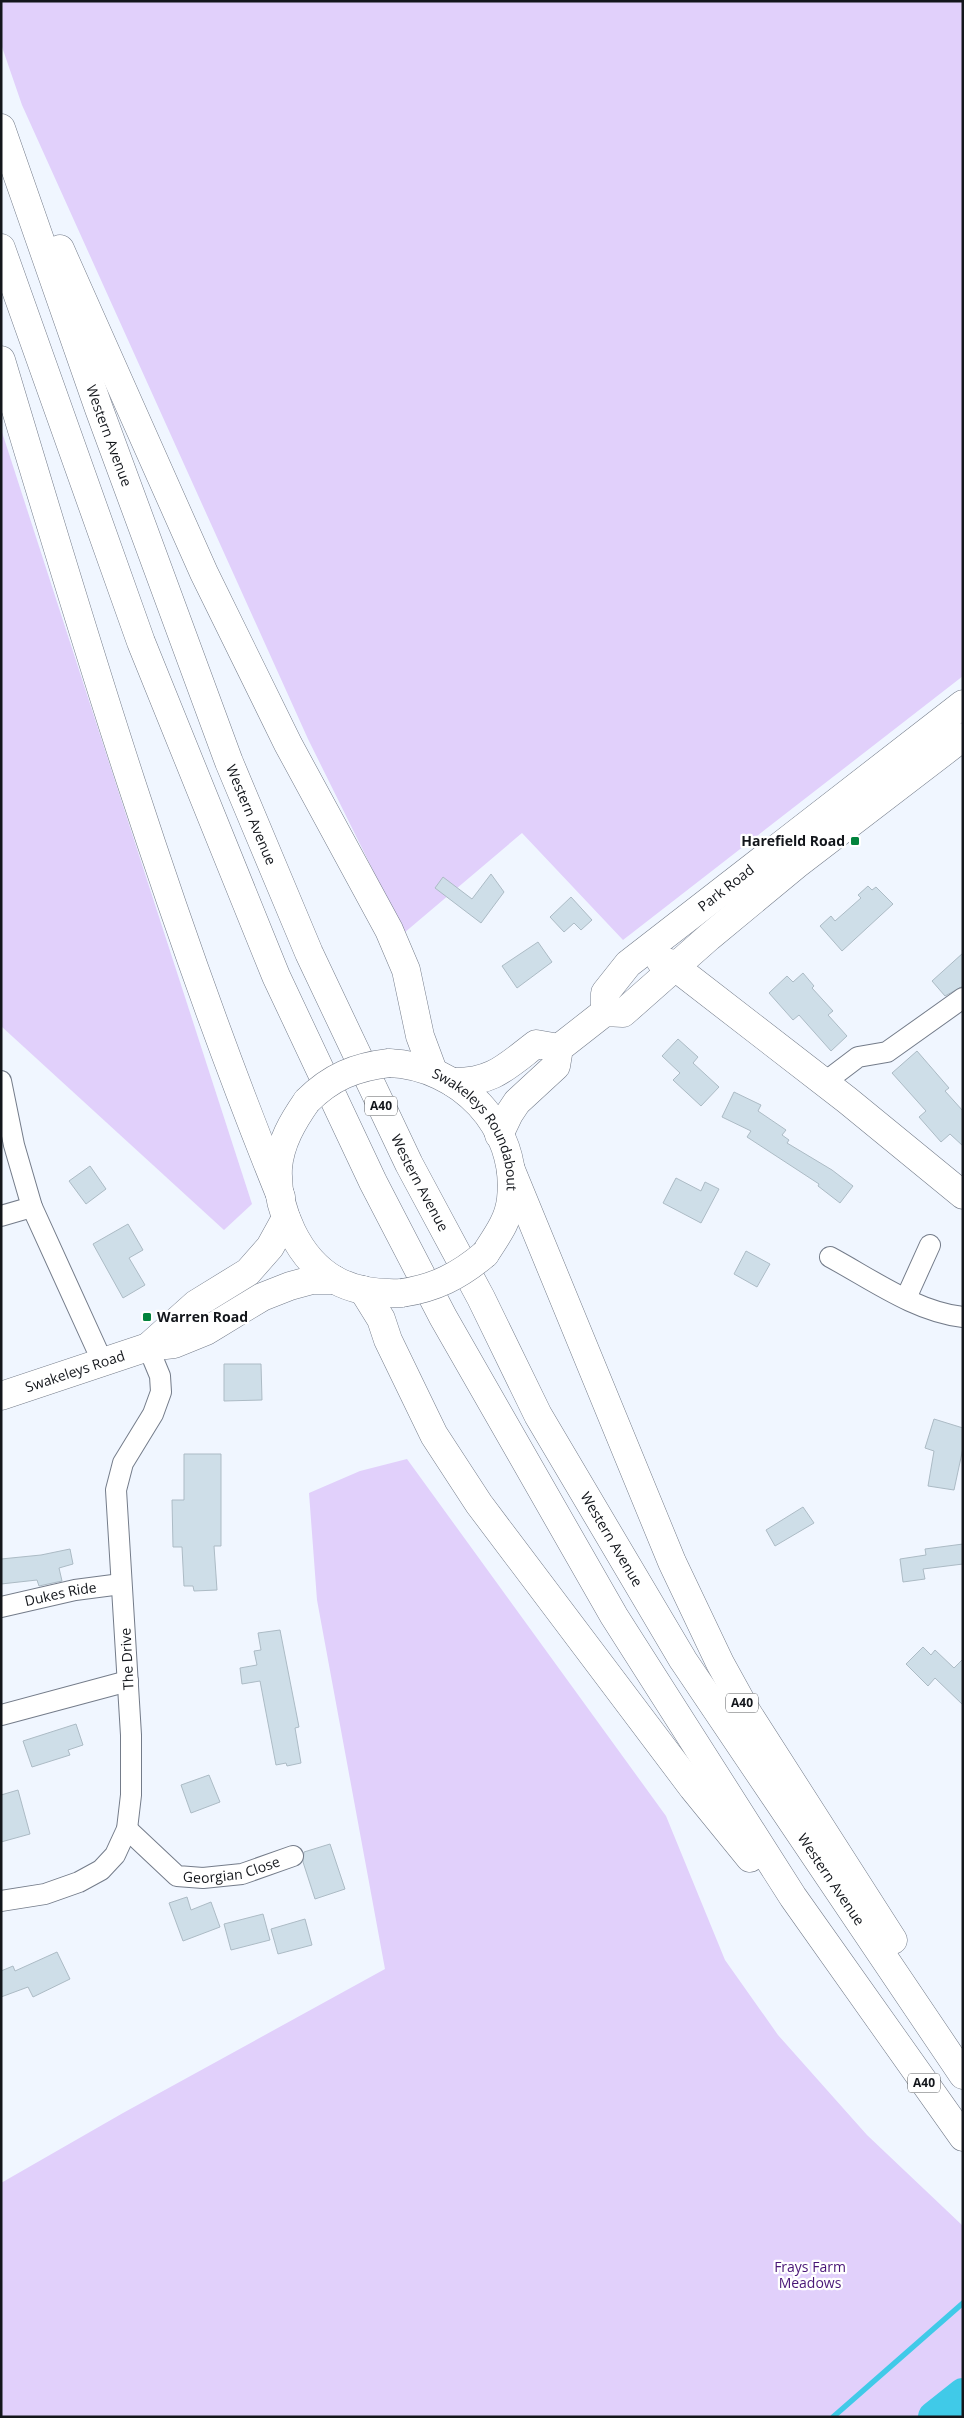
<svg xmlns="http://www.w3.org/2000/svg" width="964" height="2418" viewBox="0 0 964 2418" font-family="'Open Sans',sans-serif">
  <rect width="100%" height="100%" fill="#f0f6ff"/>
  <g fill="#e1d0fb">
    <path d="M1,1H963V676L623,940L522,833L404,933L308,739L22,105L1,44Z"/>
    <path d="M1,429L252,1204L224,1230L1,1026Z"/>
    <path d="M407,1459L666,1816L725,1960L778,2035L867,2135L963,2226V2417H1V2183L123,2113L385,1969L317,1600L309,1493L360,1471Z"/>
  </g>
  <g fill="none" stroke-linecap="round" stroke-linejoin="round">
    <path stroke="#40cae8" stroke-width="5.5" d="M833,2417L963,2303"/>
    <path stroke="#40cae8" stroke-width="32" d="M934,2417L963,2394"/>
  </g>
  <g fill="#cedee8" stroke="#acbbc5">
    <path d="M491,874L504,892L481,923L435,888L443,877L472,899Z"/>
    <path d="M868,886L872,890L876,887L893,904L842,951L820,926L831,916L835,921L861,898L858,895Z"/>
    <path d="M571,897L592,920L581,930L574,923L564,932L550,917Z"/>
    <path d="M538,942L552,962L517,988L502,966Z"/>
    <path d="M963,953V986L945,996L932,981Z"/>
    <path d="M803,973L814,986L812,988L833,1011L828,1015L847,1036L831,1051L799,1015L793,1020L769,993L787,976L793,982Z"/>
    <path d="M678,1039L698,1057L693,1063L719,1087L701,1106L673,1080L680,1073L662,1056Z"/>
    <path d="M917,1051L949,1088L945,1091L963,1111V1146L950,1134L941,1142L919,1117L926,1111L892,1073Z"/>
    <path d="M734,1092L761,1105L758,1111L786,1130L782,1135L789,1140L787,1143L832,1170L853,1186L840,1203L818,1186L819,1184L747,1137L751,1131L722,1117Z"/>
    <path d="M90,1166L106,1189L86,1204L69,1181Z"/>
    <path d="M676,1178L701,1191L705,1182L719,1189L701,1223L663,1203Z"/>
    <path d="M128,1224L143,1250L129,1258L145,1285L123,1298L93,1244Z"/>
    <path d="M746,1251L770,1264L757,1287L734,1274Z"/>
    <path d="M224,1364H261L262,1400L224,1401Z"/>
    <path d="M934,1419L963,1428V1448L954,1490L928,1486L934,1451L925,1448Z"/>
    <path d="M184,1454H221V1546H214L217,1590L194,1591L193,1586H184L182,1547H173L172,1500H184Z"/>
    <path d="M803,1507L814,1523L775,1546L766,1530Z"/>
    <path d="M963,1544V1564L923,1569L925,1579L903,1582L900,1559L926,1555L925,1549Z"/>
    <path d="M70,1549L73,1564L59,1568L62,1581L39,1586L37,1580L1,1584V1559L41,1555Z"/>
    <path d="M280,1630L299,1727L295,1728L301,1763L287,1766L286,1763L276,1765L260,1681L242,1684L240,1668L257,1665L254,1651L261,1650L258,1633Z"/>
    <path d="M923,1647L931,1655L935,1650L954,1668L963,1659V1705L935,1678L928,1686L906,1664Z"/>
    <path d="M76,1724L83,1745L68,1750L70,1755L32,1767L23,1741Z"/>
    <path d="M209,1775L220,1802L191,1813L181,1785Z"/>
    <path d="M18,1790L30,1834L1,1842V1795Z"/>
    <path d="M330,1844L345,1889L315,1899L303,1862L304,1852Z"/>
    <path d="M187,1897L191,1910L211,1902L220,1927L183,1941L169,1903Z"/>
    <path d="M263,1914L270,1940L231,1950L224,1924Z"/>
    <path d="M305,1919L312,1945L278,1954L271,1929Z"/>
    <path d="M57,1952L70,1979L33,1997L28,1987L1,1997V1971L13,1966L15,1971Z"/>
  </g>
  <g fill="none" stroke-linecap="round" stroke-linejoin="round">
    <defs>
      <g id="minor">
        <path d="M1,1081L14,1145L32,1207L103,1363"/>
        <path d="M825,1082L858,1057L887,1052L963,998"/>
        <path d="M1,1216L32,1207"/>
        <path d="M830,1257C871,1279 916,1312 963,1317"/>
        <path d="M906,1298L930,1245"/>
        <path id="s1" d="M1,1607L75,1590L121,1584"/>
        <path d="M1,1715L128,1681"/>
        <path id="s2" d="M127,1829L177,1876L203,1878L242,1874L293,1856"/>
        <path d="M1,1901L45,1894L79,1882L101,1870L115,1855L127,1829L131,1795V1735L116,1490L123,1463L153,1414L161,1392L160,1376L148,1347"/>
      </g>
      <g id="secondary">
        <path d="M661,962L670,963L847,1100L963,1195"/>
        <path id="s3" d="M605,1012V993L628,964L963,704"/>
        <path id="s4" d="M389,1063C460,1066 519,1126 511,1199C509,1220 496,1237 485,1254"/>
        <path d="M452,1082C492,1083 506,1067 536,1044L559,1048"/>
        <path d="M307,1101C293,1121 280,1143 278,1168C276,1209 298,1259 335,1280C355,1291 379,1294 402,1293"/>
        <path d="M499,1135L509,1114L517,1102L556,1066L559,1048L605,1012L623,1013L709,937L796,865L963,737"/>
        <path d="M148,1347L196,1304L248,1272L270,1247L286,1218"/>
        <path id="s5" d="M1,1396L148,1347L174,1344L206,1331L262,1297L290,1286L312,1280H335"/>
      </g>
      <g id="trunk">
        <path id="s6" d="M1,128L99,409L229,762L309,953L409,1164L481,1298L538,1415L683,1660L963,2075"/>
        <path d="M1,248L141,642L276,976L373,1182L443,1317L614,1616L793,1897L963,2137"/>
        <path d="M60,249L204,573L288,744L389,930L406,970L420,1036L433,1071"/>
        <path d="M1,360C85,641 170,924 281,1197"/>
        <path d="M511,1170L672,1562L720,1663L747,1712L893,1940"/>
        <path d="M363,1290L381,1319L388,1340L434,1435L479,1504L693,1788L750,1858"/>
      </g>
    </defs>
    <use href="#minor" stroke="#747c8a" stroke-width="22"/>
    <use href="#secondary" stroke="#747c8a" stroke-width="29"/>
    <use href="#trunk" stroke="#747c8a" stroke-width="29"/>
    <use href="#minor" stroke="#fff" stroke-width="20"/>
    <use href="#secondary" stroke="#fff" stroke-width="28"/>
    <use href="#trunk" stroke="#fff" stroke-width="28"/>
    <defs>
      <g id="secondary-bridge">
        <path d="M307,1101C331,1077 355,1067 389,1063"/>
        <path d="M402,1293C435,1288 459,1276 485,1254"/>
      </g>
    </defs>
    <use href="#secondary-bridge" stroke="#747c8a" stroke-width="29" stroke-linecap="butt"/>
    <use href="#secondary-bridge" stroke="#fff" stroke-width="28"/>
  </g>
  <g fill="#02833d" stroke="#fff" stroke-width="2">
    <rect x="850" y="836" width="10" height="10" rx="2.5"/>
    <rect x="142" y="1312" width="10" height="10" rx="2.5"/>
  </g>
  <g text-anchor="middle" stroke-width="4.5" stroke-linejoin="round" paint-order="stroke">
    <g fill="#fff" stroke="#5a5c5f" stroke-width="1">
      <rect x="365" y="1096.5" width="32" height="19" rx="4"/>
      <rect x="726" y="1693.5" width="32" height="19" rx="4"/>
      <rect x="908" y="2073.5" width="32" height="19" rx="4"/>
    </g>
    <g font-size="12" font-weight="bold" fill="#13161b">
      <text x="381" y="1110">A40</text>
      <text x="742" y="1707">A40</text>
      <text x="924" y="2087">A40</text>
    </g>
    <g font-size="14" fill="#13161b" stroke="#fff">
      <text dy="5" stroke="none"><textPath href="#s6" startOffset="326">Western Avenue</textPath></text>
      <text dy="5" stroke="none"><textPath href="#s6" startOffset="731">Western Avenue</textPath></text>
      <text dy="5" stroke="none"><textPath href="#s3" startOffset="180">Park Road</textPath></text>
      <text dy="5" stroke="none"><textPath href="#s4" startOffset="121">Swakeleys Roundabout</textPath></text>
      <text dy="5" stroke="none"><textPath href="#s6" startOffset="1136">Western Avenue</textPath></text>
      <text dy="5" stroke="none"><textPath href="#s5" startOffset="78">Swakeleys Road</textPath></text>
      <text dy="5" stroke="none"><textPath href="#s6" startOffset="1541">Western Avenue</textPath></text>
      <text dy="5" stroke="none"><textPath href="#s1" startOffset="61">Dukes Ride</textPath></text>
      <text transform="translate(127 1659) rotate(-93)" y="5">The Drive</text>
      <text dy="5" stroke="none"><textPath href="#s2" startOffset="124">Georgian Close</textPath></text>
      <text dy="5" stroke="none"><textPath href="#s6" startOffset="1946">Western Avenue</textPath></text>
    </g>
    <g font-size="14" font-weight="bold" fill="#13161b" stroke="#fff" text-anchor="end">
      <text x="845" y="846">Harefield Road</text>
      <text x="157" y="1322" text-anchor="start">Warren Road</text>
    </g>
    <g font-size="14" fill="#481576" stroke="#fff">
      <text x="810" y="2272">Frays Farm<tspan x="810" dy="16">Meadows</tspan></text>
    </g>
  </g>
  <rect width="964" height="2418" fill="none" stroke="#13161b" stroke-width="5"/>
</svg>
